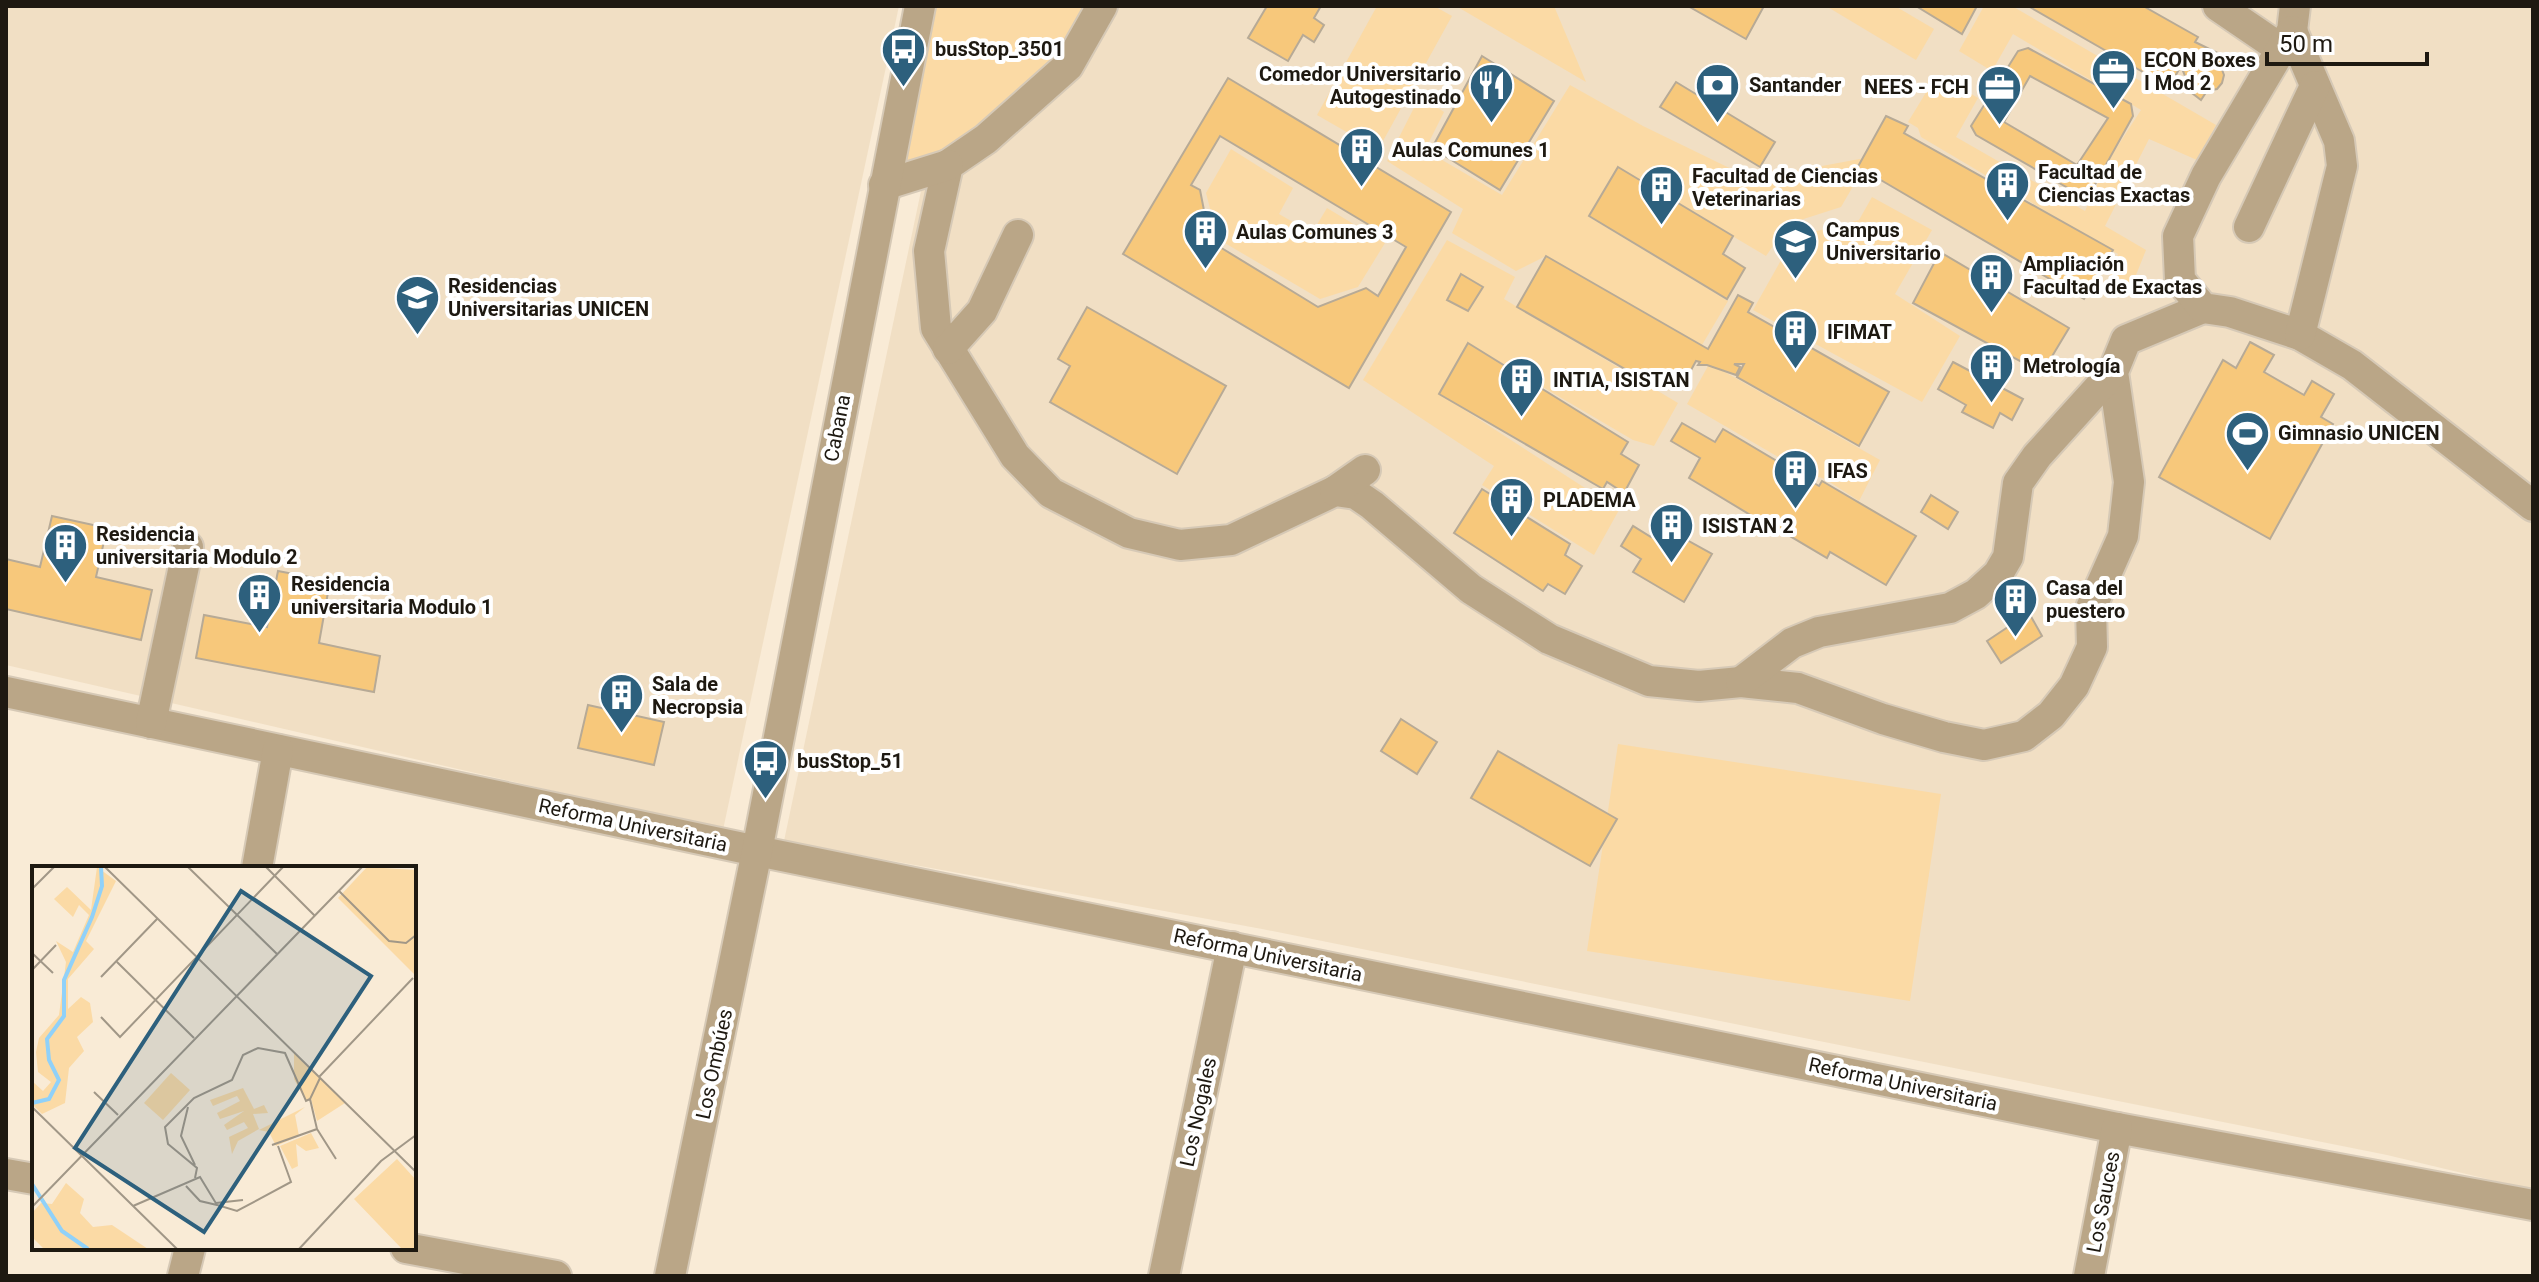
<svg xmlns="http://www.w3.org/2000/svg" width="2539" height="1282" viewBox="0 0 2539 1282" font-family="Roboto,sans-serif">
  <rect width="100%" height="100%" fill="#f9ebd6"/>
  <g fill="#f1dfc4">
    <path d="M6,6H899L723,830L6,665Z"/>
    <path d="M960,6H2533V1190L2387,1155L1262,929L784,841Z"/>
  </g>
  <g fill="#fbdaa5">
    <path d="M920,6H1102L1068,66L948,165L884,185Z"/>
    <path d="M1377,6H1434L1452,16L1378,150L1317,115Z"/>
    <path d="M1456,6H1554L1586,82Z"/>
    <path d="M1826,6H1895L1934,29L1916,60Z"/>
    <path d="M1984,6H2012L2216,125L2197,160L2149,139L2105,226L2146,250L2130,290L2109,278L2118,254L1921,137L1918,128L1908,122L1933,81L1945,78L1978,98L1956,137L2085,211L2108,161L2141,110L2013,34L1992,71L1959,51Z"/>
    <path d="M1570,85L1643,126L1752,179L1870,157L1841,207L1788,224L1766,256L1618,168L1589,217L1728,301L1702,345L1546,256L1516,271L1452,233L1463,209L1387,161L1420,96L1444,112L1425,150L1502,195Z"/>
    <path d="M1231,149L1293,188L1279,214L1312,233L1327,208L1385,243L1358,287L1320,299L1218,239L1206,193Z"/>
    <path d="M1872,197L1932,230L1895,294L1960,336L1922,402L1753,310L1794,237L1859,220Z"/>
    <path d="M1447,240L1515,277L1504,299L1678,403L1654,446L1633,440L1468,343L1440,394L1619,510L1594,555L1482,485L1494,466L1363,380Z"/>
    <path d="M1708,366L1716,367L1880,460L1859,501L1825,479L1806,473L1687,404Z"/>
    <path d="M1618,744L1941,794L1910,1001L1587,951Z"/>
  </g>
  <g fill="#f7c87b" stroke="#b7aa96" stroke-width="2" fill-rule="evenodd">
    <path d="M1267,6H1321L1314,18L1324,25L1314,42L1303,35L1288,61L1248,38Z"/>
    <path d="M1688,6H1764L1746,39Z"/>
    <path d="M1916,6H1977L1962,34Z"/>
    <path d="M2028,6H2143L2198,37L2195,42L2226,57L2221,67L2224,75L2222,83L2217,89L2207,91L2201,100L2192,93L2181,66L2169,87Z"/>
    <path d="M2028,48L2131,104L2133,116L2087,199L1976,135L1971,126L2018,51ZM2030,76L2108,118L2077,165L2004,122Z"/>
    <path d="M1482,56L1554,101L1500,190L1432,148Z"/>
    <path d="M1228,78L1451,212L1349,388L1123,254ZM1220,136L1406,247L1378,296L1366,288L1318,307L1210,241L1200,190L1191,185Z"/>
    <path d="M1676,82L1775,142L1760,167L1660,107Z"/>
    <path d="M1886,116L1908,126L1904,133L2113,250L2084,299L1879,179L1875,185L1855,172Z"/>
    <path d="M1618,167L1733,236L1723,254L1745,268L1727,299L1589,216Z"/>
    <path d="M1940,252L2069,328L2042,373L1913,303Z"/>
    <path d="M1546,256L1708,349L1738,295L1753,303L1748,312L1889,392L1859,446L1737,377L1744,364H1734L1740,367L1736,375L1707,365H1698L1700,362L1696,361L1684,383L1666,373L1658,388L1517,307Z"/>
    <path d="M1461,274L1483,287L1468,311L1447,300Z"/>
    <path d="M1087,307L1226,386L1177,474L1050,402L1070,366L1058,359Z"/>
    <path d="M2250,342L2274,355L2264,372L2304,395L2312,381L2334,394L2321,417L2333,424L2270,539L2159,477L2223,360L2236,368Z"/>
    <path d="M1468,343L1628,442L1621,454L1639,465L1624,493L1607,482L1603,489L1439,394Z"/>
    <path d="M1953,362L2023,399L2012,420L2000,413L1993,428L1962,412L1966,405L1938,389Z"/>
    <path d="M1682,423L1715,442L1723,429L1819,486L1822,481L1916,536L1886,585L1830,552L1827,558L1778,529L1777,531L1689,478L1700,458L1671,441Z"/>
    <path d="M1482,489L1570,544L1565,555L1582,566L1565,594L1548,584L1543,591L1454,533Z"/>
    <path d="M1931,495L1958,512L1948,529L1921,512Z"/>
    <path d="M52,516L107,528L96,577L152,590L141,640L6,609V559L40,567Z"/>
    <path d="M1658,524L1712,554L1684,602L1633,572L1641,559L1621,546L1633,526L1651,537Z"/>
    <path d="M278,571L330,581L319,643L380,656L374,692L196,658L204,615L267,627Z"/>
    <path d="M2029,613L2042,636L2001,663L1987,641Z"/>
    <path d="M588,705L664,722L654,765L578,748Z"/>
    <path d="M1401,719L1437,742L1417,774L1381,751Z"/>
    <path d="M1498,751L1617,819L1590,866L1471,798Z"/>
  </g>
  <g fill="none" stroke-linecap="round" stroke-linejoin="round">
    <defs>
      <g id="minor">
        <path d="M1102,6L1068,66L986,139L948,165L929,251L936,328L1015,456L1051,493L1129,533L1180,545L1231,540L1335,491L1356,494L1372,505L1471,589L1549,639L1649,681L1699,686L1741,682L1798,688L1883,719L1944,737L1984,745L2024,736L2051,715L2074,686L2092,647L2091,608L2123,536L2129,482L2113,372L2126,340L2203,308"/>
        <path d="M2218,6L2281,49"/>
        <path d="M2295,6L2292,31L2206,176L2178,236L2180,280L2203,308L2230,312L2300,335L2352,365L2533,506"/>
        <path d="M2292,31L2339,141L2342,166L2300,335"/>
        <path d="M884,185L948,165"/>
        <path d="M2249,227L2315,86"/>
        <path d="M948,349L982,311L1018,235"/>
        <path d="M1335,491L1365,470"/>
        <path d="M1741,682L1792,643L1819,632L1950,608L1976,594L1998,574L2008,557L2018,483L2037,456L2113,372"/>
        <path d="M6,692L757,851L2117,1128L2533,1205"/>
        <path d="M151,723L188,547"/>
        <path d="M257,868L278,750"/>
        <path d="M6,1174L34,1179"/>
        <path d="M406,1248L556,1276"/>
        <path d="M183,1276L190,1248"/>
        <path d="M670,1276L757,851L920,6"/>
        <path d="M1164,1276L1232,947"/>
        <path d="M2089,1276L2117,1128"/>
      </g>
    </defs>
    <use href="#minor" stroke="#d6c9b6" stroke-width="34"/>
    <use href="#minor" stroke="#baa687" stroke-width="30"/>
  </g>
  <defs>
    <symbol id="bus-pin" viewBox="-11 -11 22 30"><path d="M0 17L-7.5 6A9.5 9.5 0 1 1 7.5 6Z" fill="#2d607d" stroke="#fff"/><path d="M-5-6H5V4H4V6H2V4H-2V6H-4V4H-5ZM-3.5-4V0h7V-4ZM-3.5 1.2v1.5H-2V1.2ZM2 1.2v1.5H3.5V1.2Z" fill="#fff"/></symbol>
    <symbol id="office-pin" viewBox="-11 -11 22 30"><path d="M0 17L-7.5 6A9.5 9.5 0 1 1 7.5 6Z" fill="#2d607d" stroke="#fff"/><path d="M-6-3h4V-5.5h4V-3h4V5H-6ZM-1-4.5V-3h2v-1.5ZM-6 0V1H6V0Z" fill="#fff"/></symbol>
    <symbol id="bank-pin" viewBox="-11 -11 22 30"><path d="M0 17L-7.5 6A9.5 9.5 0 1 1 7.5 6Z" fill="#2d607d" stroke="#fff"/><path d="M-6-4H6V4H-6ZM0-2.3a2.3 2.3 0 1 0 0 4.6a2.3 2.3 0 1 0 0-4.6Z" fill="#fff"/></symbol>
    <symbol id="restaurant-pin" viewBox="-11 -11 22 30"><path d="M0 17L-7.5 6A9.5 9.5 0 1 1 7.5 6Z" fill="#2d607d" stroke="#fff"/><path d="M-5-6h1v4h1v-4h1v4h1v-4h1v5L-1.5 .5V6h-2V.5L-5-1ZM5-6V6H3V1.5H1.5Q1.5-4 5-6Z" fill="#fff"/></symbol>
    <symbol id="building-pin" viewBox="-11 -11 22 30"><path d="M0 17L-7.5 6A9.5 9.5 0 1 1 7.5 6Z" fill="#2d607d" stroke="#fff"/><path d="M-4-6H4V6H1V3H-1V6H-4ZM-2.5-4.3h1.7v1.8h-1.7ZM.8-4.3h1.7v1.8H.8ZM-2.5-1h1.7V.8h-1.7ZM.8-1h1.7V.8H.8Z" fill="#fff"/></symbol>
    <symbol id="school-pin" viewBox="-11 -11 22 30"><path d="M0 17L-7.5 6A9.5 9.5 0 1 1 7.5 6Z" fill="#2d607d" stroke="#fff"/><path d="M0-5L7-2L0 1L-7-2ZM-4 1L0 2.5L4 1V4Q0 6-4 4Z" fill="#fff"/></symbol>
    <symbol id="university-pin" viewBox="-11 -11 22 30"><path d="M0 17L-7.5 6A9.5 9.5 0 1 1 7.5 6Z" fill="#2d607d" stroke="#fff"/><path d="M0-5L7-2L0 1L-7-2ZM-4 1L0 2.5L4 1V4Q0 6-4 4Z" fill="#fff"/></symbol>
    <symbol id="stadium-pin" viewBox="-11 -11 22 30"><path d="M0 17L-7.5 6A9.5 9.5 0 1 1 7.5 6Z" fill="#2d607d" stroke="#fff"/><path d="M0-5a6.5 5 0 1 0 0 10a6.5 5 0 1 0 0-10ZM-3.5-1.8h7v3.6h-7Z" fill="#fff"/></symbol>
  </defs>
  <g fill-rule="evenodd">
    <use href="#bus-pin" x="878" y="24" width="51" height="69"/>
    <use href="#office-pin" x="2088" y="46" width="51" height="69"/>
    <use href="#bank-pin" x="1692" y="60" width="51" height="69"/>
    <use href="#restaurant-pin" x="1466" y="60" width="51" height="69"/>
    <use href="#office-pin" x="1974" y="62" width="51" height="69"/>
    <use href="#building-pin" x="1336" y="124" width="51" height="69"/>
    <use href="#building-pin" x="1982" y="158" width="51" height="69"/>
    <use href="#building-pin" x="1636" y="162" width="51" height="69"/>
    <use href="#building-pin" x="1180" y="206" width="51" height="69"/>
    <use href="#school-pin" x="1770" y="216" width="51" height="69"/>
    <use href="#building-pin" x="1966" y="250" width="51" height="69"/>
    <use href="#university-pin" x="392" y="272" width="51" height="69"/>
    <use href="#building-pin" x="1770" y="306" width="51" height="69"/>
    <use href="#building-pin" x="1966" y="340" width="51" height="69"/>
    <use href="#building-pin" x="1496" y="354" width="51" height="69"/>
    <use href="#stadium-pin" x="2222" y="408" width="51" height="69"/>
    <use href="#building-pin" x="1770" y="446" width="51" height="69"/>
    <use href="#building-pin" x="1486" y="474" width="51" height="69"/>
    <use href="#building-pin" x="1646" y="500" width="51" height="69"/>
    <use href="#building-pin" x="40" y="520" width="51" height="69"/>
    <use href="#building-pin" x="234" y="570" width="51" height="69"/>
    <use href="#building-pin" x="1990" y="574" width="51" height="69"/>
    <use href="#building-pin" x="596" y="670" width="51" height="69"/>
    <use href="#bus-pin" x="740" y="736" width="51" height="69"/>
  </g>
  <g text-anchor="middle" stroke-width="8" stroke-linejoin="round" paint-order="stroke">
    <g font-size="20" font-weight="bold" fill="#1e1911" stroke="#fff" text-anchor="start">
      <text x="935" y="56">busStop_3501</text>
      <text x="2144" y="67">ECON Boxes<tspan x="2144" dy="23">I Mod 2</tspan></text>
      <text x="1461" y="81" text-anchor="end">Comedor Universitario<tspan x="1461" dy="23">Autogestinado</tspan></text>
      <text x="1749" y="92">Santander</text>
      <text x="1969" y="94" text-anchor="end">NEES - FCH</text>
      <text x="1392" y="157">Aulas Comunes 1</text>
      <text x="2038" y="179">Facultad de<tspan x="2038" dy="23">Ciencias Exactas</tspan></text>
      <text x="1692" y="183">Facultad de Ciencias<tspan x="1692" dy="23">Veterinarias</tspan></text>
      <text x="1826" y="237">Campus<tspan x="1826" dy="23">Universitario</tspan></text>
      <text x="1236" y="239">Aulas Comunes 3</text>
      <text x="2023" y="271">Ampliación<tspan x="2023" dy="23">Facultad de Exactas</tspan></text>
      <text x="448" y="293">Residencias<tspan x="448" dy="23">Universitarias UNICEN</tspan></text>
      <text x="1827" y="339">IFIMAT</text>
      <text x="2023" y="373">Metrología</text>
      <text x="1553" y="387">INTIA, ISISTAN</text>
      <text x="2278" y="440">Gimnasio UNICEN</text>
      <text x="1827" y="478">IFAS</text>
      <text x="1543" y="507">PLADEMA</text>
      <text x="1702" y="533">ISISTAN 2</text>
      <text x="96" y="541">Residencia<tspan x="96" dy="23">universitaria Modulo 2</tspan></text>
      <text x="291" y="591">Residencia<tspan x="291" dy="23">universitaria Modulo 1</tspan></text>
      <text x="2046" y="595">Casa del<tspan x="2046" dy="23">puestero</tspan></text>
      <text x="652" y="691">Sala de<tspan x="652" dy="23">Necropsia</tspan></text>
      <text x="797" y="768">busStop_51</text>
    </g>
    <g font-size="20" fill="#1e1911" stroke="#fff">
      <text transform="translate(837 428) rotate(-79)" y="7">Cabana</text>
      <text transform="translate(633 825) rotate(12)" y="7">Reforma Universitaria</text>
      <text transform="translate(1268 955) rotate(12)" y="7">Reforma Universitaria</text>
      <text transform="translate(714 1064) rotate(-78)" y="7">Los Ombúes</text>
      <text transform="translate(1903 1084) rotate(12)" y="7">Reforma Universitaria</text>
      <text transform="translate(1198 1112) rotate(-78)" y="7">Los Nogales</text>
      <text transform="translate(2103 1202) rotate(-79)" y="7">Los Sauces</text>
    </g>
  </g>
  <g transform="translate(32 866)">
    <rect width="384" height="384" fill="#f9ebd6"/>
    <path d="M65,1L84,15L54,75L62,83L36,113V143L49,131L58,137L61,156L45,171L52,185L37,202L33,237L10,248L0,238V215L11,225L19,216L6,206L4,186L7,172L27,149L34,96L24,75L41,86L57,49L47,39L41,51L22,33L35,21L59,44ZM335,1L384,4L382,108L306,32ZM262,187L313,237L285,255L279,233L274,235L262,213ZM139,207L158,224L131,254L112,237ZM211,222L222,243L232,239L236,247L221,248L227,263L206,275L200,288L197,271L216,262L212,256L195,264L192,259L212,245L188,253L185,247L208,235L205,230L181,240L178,234ZM273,241L263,249L267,270L244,280L237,266L227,264ZM279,267L287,282L274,285L264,278L266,300L260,303L248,280ZM365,293L384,314V383H370L322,333ZM34,317L52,333L48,347L61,361L80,359L116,383H12L0,371V347L9,337L20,338Z" fill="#fbdaa5"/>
    <path fill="none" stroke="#90d1f9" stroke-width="4" d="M0,237L17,233L27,214L17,194L15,173L32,150V114L60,51L70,20L69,1M0,318L30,365L56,383"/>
    <path fill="none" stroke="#a19787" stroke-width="2" d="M73,1L384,306M156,1L245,88M234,1L283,50M0,23L22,1M307,25L357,75L374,77L384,69M0,87L21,107M85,96L162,172M0,104L24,79M69,111L125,53M69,151L88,171L251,1M287,211L381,112M62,226L86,249M0,241L145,383M156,241L149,270L163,299M285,263L304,293M240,279L285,263L278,233L288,212M163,312L165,302L136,278L133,261L162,232L200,214L211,189L226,182L253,187L274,235L278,233M154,320L168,335L185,339M184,337L211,334M101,340L168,311L185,339L205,345L259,316L246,280M0,341L330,1M267,383L349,295L384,269"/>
    <path fill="#2d607d" fill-opacity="0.15" stroke="#2d607d" stroke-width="4" d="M209,25L339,110L172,366L43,282Z"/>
    <rect width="384" height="384" fill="none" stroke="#1e1911" stroke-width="4"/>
  </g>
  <rect width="2539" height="1282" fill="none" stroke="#1e1911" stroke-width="16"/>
  <path d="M2267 52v12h160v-12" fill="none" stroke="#1e1911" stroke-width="4"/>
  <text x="2279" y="52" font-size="24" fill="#1e1911" stroke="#ffffff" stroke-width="6" paint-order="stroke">50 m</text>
</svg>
